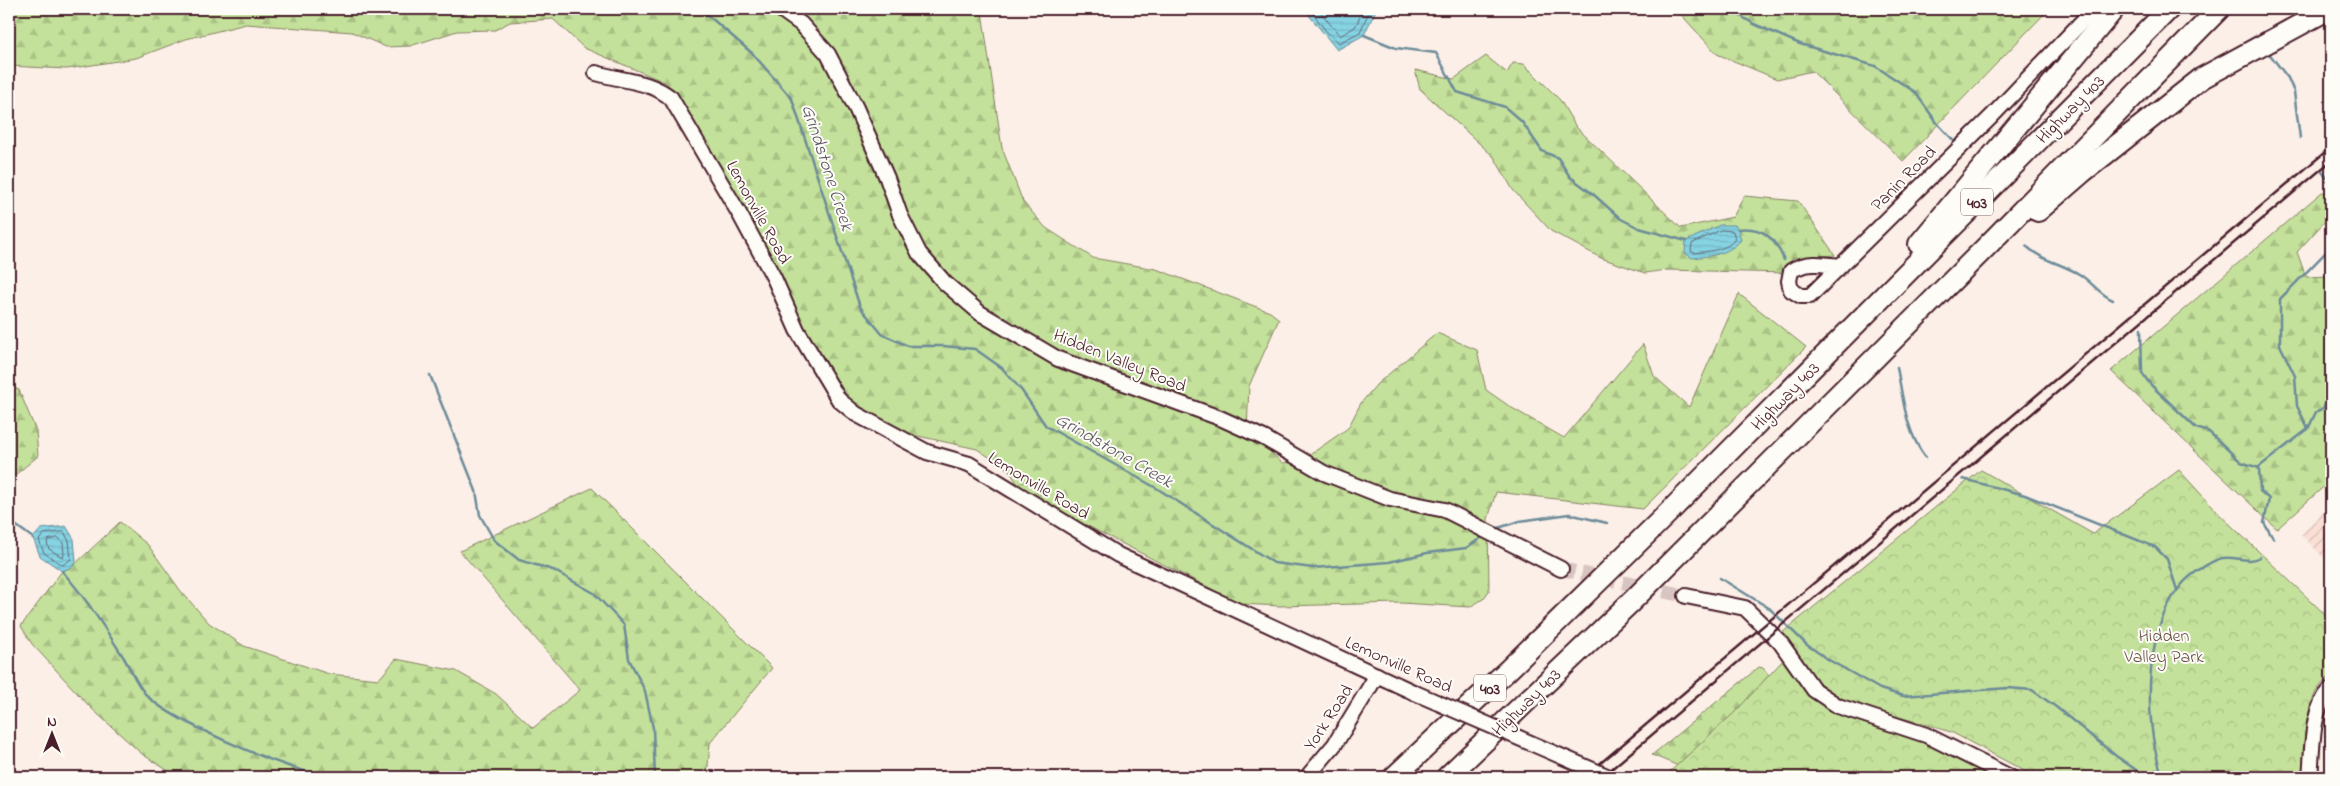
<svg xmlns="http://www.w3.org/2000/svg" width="2340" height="786" viewBox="0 0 2340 786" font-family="'Indie Flower',sans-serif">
  <defs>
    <pattern id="industrial-furrows" width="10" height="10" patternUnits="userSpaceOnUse" patternTransform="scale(1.25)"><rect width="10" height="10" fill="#f9dfd4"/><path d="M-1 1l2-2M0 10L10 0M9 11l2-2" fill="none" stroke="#d7bfb6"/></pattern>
    <pattern id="forest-firs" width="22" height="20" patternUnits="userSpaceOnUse" patternTransform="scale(1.25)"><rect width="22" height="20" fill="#c3e19a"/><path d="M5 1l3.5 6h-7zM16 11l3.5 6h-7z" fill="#a9c185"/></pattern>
    <pattern id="park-crowns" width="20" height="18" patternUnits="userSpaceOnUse" patternTransform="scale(1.25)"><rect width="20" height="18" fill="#c3e19a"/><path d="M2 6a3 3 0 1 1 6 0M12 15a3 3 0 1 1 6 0" fill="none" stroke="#a9c185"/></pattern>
    <pattern id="water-rules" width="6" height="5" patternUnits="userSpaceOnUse" patternTransform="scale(1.25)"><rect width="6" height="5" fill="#85d3e3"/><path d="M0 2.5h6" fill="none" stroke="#74b5c3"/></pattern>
  </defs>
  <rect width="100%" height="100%" fill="#fbefe7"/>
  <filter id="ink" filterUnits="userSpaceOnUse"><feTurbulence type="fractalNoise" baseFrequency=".02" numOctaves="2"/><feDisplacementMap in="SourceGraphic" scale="10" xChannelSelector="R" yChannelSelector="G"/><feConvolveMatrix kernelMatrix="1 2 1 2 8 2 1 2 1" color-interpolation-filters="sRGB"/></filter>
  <g filter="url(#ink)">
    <path fill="url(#industrial-furrows)" d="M2331,504V565L2301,535Z"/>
    <g fill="url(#forest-firs)" stroke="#868062">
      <path d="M9,9H980L982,12L1002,148L1023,202L1046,228L1093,258L1156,269L1270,312L1279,319L1249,386L1247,429L1282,463L1301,461L1348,428L1361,403L1377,384L1437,333L1477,350L1486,390L1512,408L1564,438L1643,344L1654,376L1689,407L1739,294L1806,347L1643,509L1496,492L1488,519L1489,591L1483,599L1470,607L1400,603L1280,606L1241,604L1023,493L1009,470L977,449L900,432L837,392L709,147L667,83L584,48L553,19L510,22L495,30L457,31L410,46L386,47L352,32L246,24L186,39L136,58L67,69L9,66Z"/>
      <path d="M1676,9H2049L1903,161L1812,71L1777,79L1717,54Z"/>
      <path d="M1486,56L1507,73L1513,63L1524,64L1560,100L1576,127L1681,228L1733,217L1744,196L1798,201L1835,255L1793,258L1786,273L1667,270L1645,273L1601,258L1551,231L1513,190L1494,157L1420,89L1415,70L1454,79Z"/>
      <path d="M2322,192L2327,193V219L2297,252L2306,277L2331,276V480L2277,529L2111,371Z"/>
      <path d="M9,386L19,390L36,431L38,456L9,480Z"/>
      <path d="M592,488L772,668L710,743L707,777H178L142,754L91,708L32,644L21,626L62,571L72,567L120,522L148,545L180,590L209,623L244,646L329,674L379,679L396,659L456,671L496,694L533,728L580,690L460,551Z"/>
      <path d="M1759,667L1763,668L1779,687L1698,774L1652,755Z"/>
    </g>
    <g fill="url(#park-crowns)" stroke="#868062">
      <path d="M1981,470L2093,534L2179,470L2219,514L2331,620V676C2302,694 2305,746 2302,777H2036L1951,732L1861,706L1835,696L1814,678L1782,633Z"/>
      <path d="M1784,659L1838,711L1864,722L1922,739L1998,777H1664L1735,712Z"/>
    </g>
    <g fill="url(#water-rules)" stroke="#6d8b99">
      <path d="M1304,9H1375L1376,10L1364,35L1337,50Z"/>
      <path d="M1720,225H1735L1738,229L1741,240C1728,255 1710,256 1692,258L1685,253L1686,241Z"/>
      <path d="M66,526L74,539L76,561L72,567L62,571L40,556L33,538L41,529Z"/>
    </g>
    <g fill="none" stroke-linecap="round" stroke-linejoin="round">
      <g stroke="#626775" stroke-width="1">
        <path d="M1310,9L1325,30L1339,43L1360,32L1370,9"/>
        <path d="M1318,9L1340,36L1355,27L1364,9"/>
        <path d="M1721,230L1733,231L1735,239C1727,251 1707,251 1694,253L1691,251L1692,244Z"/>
        <path d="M64,532L69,541L71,559L63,565L44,553L39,540L44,534Z"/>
        <path d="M59,538L63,543L64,555L62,557L49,549L47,543L48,540Z"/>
      </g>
      <g stroke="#6d8b99" stroke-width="2.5">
        <path d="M697,9L710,17L753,54L792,99L860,307L882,334L908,346H943L975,349L1002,368L1022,391L1046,426L1158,489L1274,563L1313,568L1389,562L1427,553L1466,548L1484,536"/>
        <path d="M1729,9L1754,24L1800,44L1875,66L1915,92L1937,123L1954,141"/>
        <path d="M1364,35L1396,48L1436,53L1457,92L1505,107L1522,122L1542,151L1558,158L1570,177L1593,194L1621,219L1639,228L1686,241"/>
        <path d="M2268,52L2288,78L2294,92L2300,138"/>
        <path d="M2322,172L2331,183"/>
        <path d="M1738,229C1763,226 1775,238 1784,260"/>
        <path d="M2026,246C2043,261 2060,263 2079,274C2092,282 2099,294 2113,300"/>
        <path d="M2141,329L2142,373L2150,384L2196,428L2209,432L2241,462L2259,468"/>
        <path d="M1897,367C1903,399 1906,433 1926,458"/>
        <path d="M430,375L476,491L480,515L494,540L519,560L553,570L594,593L624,625L629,659L645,691L653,728L655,777"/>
        <path d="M2308,429L2297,406L2295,376L2280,345V299L2331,247"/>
        <path d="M2259,467L2308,429L2316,412L2323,408L2331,396"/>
        <path d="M2259,468L2260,491L2269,499L2264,523L2273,538"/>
        <path d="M1963,479L2025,495L2155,547L2167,559L2177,590"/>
        <path d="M9,513L14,524L33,538"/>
        <path d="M1495,529L1520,521L1569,514L1607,523"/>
        <path d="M62,571C86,598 104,627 124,658C131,670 138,687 148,697C176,723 291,772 328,777"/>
        <path d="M1720,578L1769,608L1807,645L1829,660L1880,689L1903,696L2008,688L2032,690L2056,707L2116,756L2142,774L2152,777"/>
        <path d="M2163,777C2142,722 2142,613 2193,574C2200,569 2215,559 2223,558C2237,556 2247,564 2260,557"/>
      </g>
      <path stroke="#d8c5c1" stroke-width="14" stroke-dasharray="14 7" stroke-linecap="butt" d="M1561,569L1686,596"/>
      <defs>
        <g id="minor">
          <path d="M780,9L801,24L828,54L856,108L887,178L900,215L919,253L945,283L980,313L1058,359L1220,418L1264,438L1324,473L1390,499L1445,510L1561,569"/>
          <path d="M596,73C622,81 649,80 671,98L740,215L774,278L797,330L839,400L856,414L927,452L969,464L1118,555L1413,692"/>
          <path d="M1840,266C1823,264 1806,261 1791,271L1789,281L1791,290L1801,296H1810L1991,117L2094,9"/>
          <path d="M1686,596L1745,608L1780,642L1814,690L1838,706L1926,735L2010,777"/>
          <path d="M1307,777L1335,744L1377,675"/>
          <path d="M2310,777C2313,748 2310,711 2331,689"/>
        </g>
        <g id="highway">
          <path d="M2038,211L2084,171L2202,78L2329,9"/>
          <path d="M1919,244L2114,9"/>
          <path d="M1394,777L1509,669L1664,517L2169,9"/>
          <path d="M1447,777L1631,602L1987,246L2219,9"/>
        </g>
      </defs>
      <use href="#minor" stroke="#4a1f2b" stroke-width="18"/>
      <use href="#highway" stroke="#4a1f2b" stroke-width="24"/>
      <use href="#minor" stroke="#fdfcf7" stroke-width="14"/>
      <use href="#highway" stroke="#fdfcf7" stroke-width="20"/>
      <g stroke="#4a1f2b" stroke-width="2.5">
        <path d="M1584,777L2331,147"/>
        <path d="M1602,777L2331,161"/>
      </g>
      <defs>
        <path id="minor-bridge" d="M1413,692L1609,777"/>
      </defs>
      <use href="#minor-bridge" stroke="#4a1f2b" stroke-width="18" stroke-linecap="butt"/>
      <use href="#minor-bridge" stroke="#fdfcf7" stroke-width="14"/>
    </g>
  </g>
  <g text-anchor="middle" stroke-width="4" stroke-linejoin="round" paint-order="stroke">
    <g fill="#fdfcf7" stroke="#806168" stroke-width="1">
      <rect x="1961" y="188.5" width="32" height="27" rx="4"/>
      <rect x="1474" y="674.5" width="32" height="27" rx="4"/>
    </g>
    <g font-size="16" font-weight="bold" fill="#4a1f2b">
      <text x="1977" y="208">403</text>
      <text x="1490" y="694">403</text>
    </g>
    <g font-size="18" fill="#4a1f2b" stroke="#fdfcf7">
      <text transform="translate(2070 109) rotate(-45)" y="6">Highway 403</text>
      <text transform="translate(1903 178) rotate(-45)" y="6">Panin Road</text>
      <text transform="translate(759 212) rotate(61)" y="6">Lemonville Road</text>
      <text transform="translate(1120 360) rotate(22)" y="6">Hidden Valley Road</text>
      <text transform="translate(1785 396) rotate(-45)" y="6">Highway 403</text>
      <text transform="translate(1039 485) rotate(31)" y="6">Lemonville Road</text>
      <text transform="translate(1399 664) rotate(24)" y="6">Lemonville Road</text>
      <text transform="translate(1526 702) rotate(-44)" y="6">Highway 403</text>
      <text transform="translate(1328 717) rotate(-57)" y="6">York Road</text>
    </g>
    <g font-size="18" fill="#685047" stroke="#fdfcf7">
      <text x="2164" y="641">Hidden<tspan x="2164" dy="21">Valley Park</tspan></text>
    </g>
    <g font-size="19" font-style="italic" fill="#5c5562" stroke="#fdfcf7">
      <text transform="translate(829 167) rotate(72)" y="7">Grindstone Creek</text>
      <text transform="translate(1115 449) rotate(30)" y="7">Grindstone Creek</text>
    </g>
  </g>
  <rect width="2340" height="786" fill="none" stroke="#fdfcf7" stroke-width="30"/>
  <rect x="15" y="15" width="2310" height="756" fill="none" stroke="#4a1f2b" stroke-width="2" filter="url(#ink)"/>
  <g transform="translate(52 734)" stroke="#fdfcf7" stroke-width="4" paint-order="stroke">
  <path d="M0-4L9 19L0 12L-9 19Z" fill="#4a1f2b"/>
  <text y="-8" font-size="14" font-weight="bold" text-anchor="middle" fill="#4a1f2b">N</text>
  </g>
</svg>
